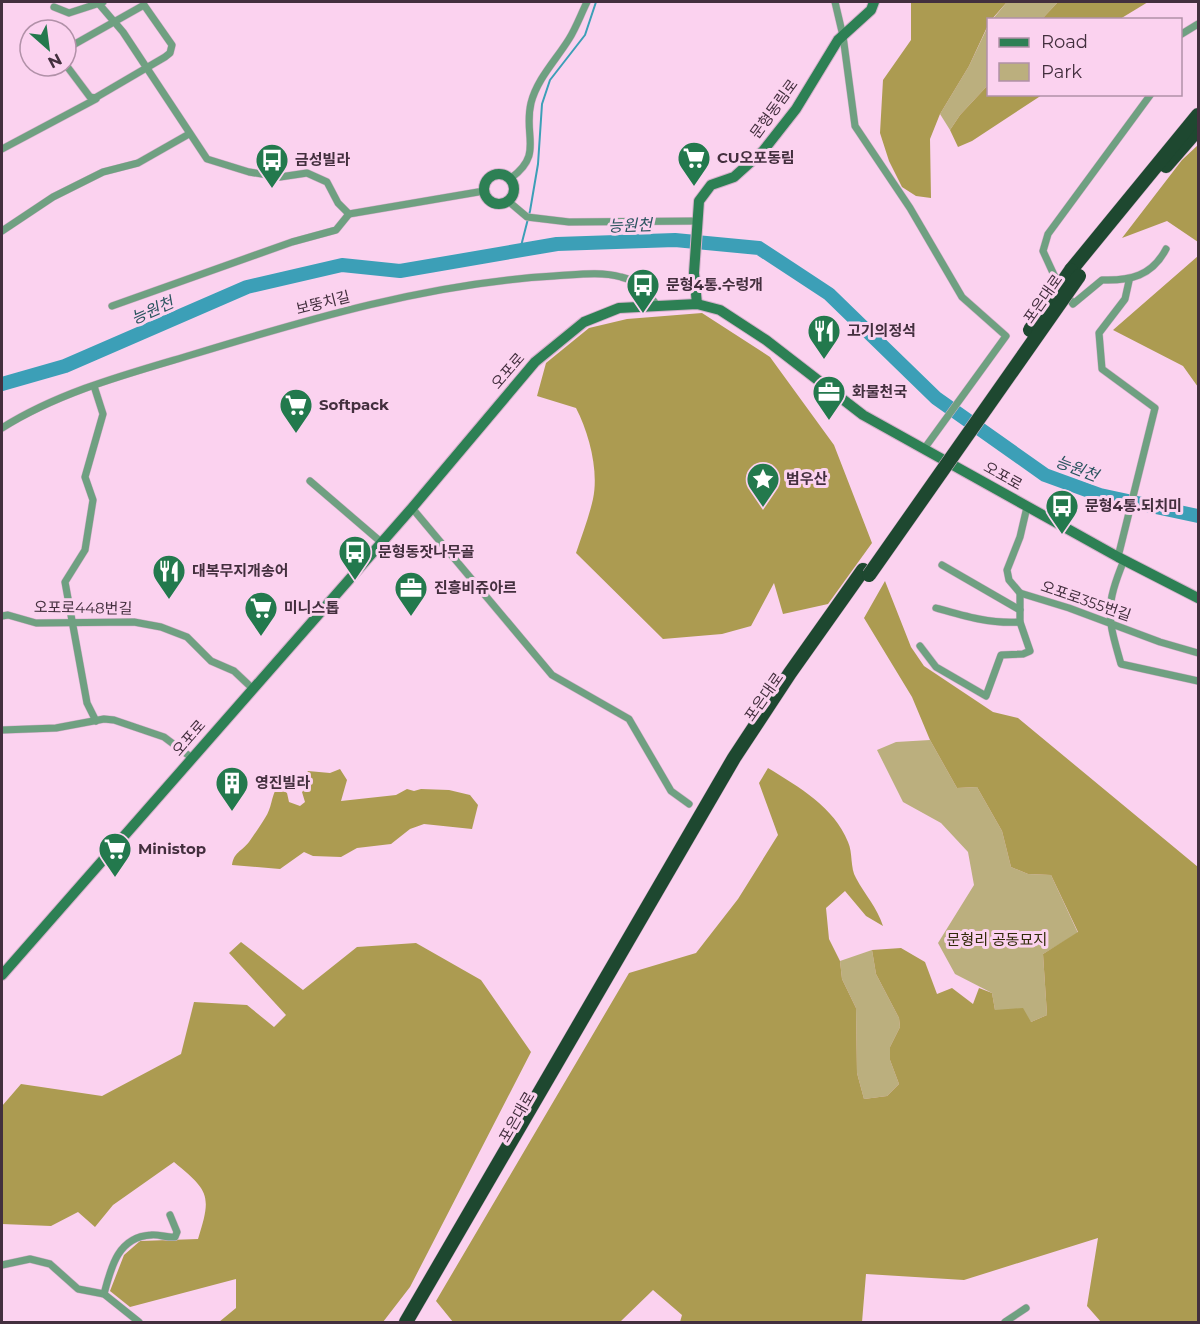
<svg xmlns="http://www.w3.org/2000/svg" width="1200" height="1324" viewBox="0 0 1200 1324" font-family="Montserrat,'Noto Sans KR',sans-serif">
  <rect width="100%" height="100%" fill="#fbd2ef"/>
  <g fill="#bbaf7e">
    <path d="M1007,2H1058L1042,19L992,20Z"/>
    <path d="M988,26V85L960,115L950,130L940,114L969,66Z"/>
    <path d="M930,740L957,788L977,787L1002,831L1011,867L1028,874L1051,875L1078,933L1043,954L1047,1015L1031,1022L995,1010L992,993L955,974L938,943L974,885L968,852L941,823L903,802L877,750L896,742Z"/>
    <path d="M872,950L876,974L899,1018L900,1027L890,1047V1060L899,1084L887,1096L864,1099L857,1073L856,1008L842,979L840,961Z"/>
  </g>
  <g fill="#ac9b51">
    <path d="M911,2H1007L992,19L988,20V25L969,66L940,114L930,139L931,198L916,196L902,187L889,161L880,133L883,80L911,40Z"/>
    <path d="M1058,2H1148L1120,19H1042Z"/>
    <path d="M988,85V94L1042,95L972,141L958,147L950,130L960,115Z"/>
    <path d="M1198,145V242L1167,221L1122,238L1182,160Z"/>
    <path d="M1198,256V387L1183,366L1113,330Z"/>
    <path d="M702,313L770,357L834,445L872,543L828,604L783,614L774,583L751,626L722,634L663,639L576,553C582,535 589,517 593,499C599,471 589,433 576,408L537,396L546,363L589,328L627,319Z"/>
    <path d="M885,581L911,647L924,666L993,712L1018,718L1198,867V1322H1101L1087,1306L1098,1238L964,1280L866,1274L862,1322H680L682,1315L653,1290L620,1322H453L436,1301L629,973L696,953L738,899L778,835L759,783L768,768C799,787 834,807 848,842C853,853 850,868 856,878C865,895 877,907 883,926L866,916L845,891L826,908L829,939L840,961L842,979L856,1008L857,1073L864,1099L887,1096L899,1084L890,1060V1047L900,1027L899,1018L876,974L872,950L901,948L925,962L937,994L952,988L973,1004L979,988L992,993L995,1010L1023,1008L1031,1022L1047,1015L1043,954L1078,932L1051,875L1028,874L1011,867L1002,831L977,787L957,788L930,740L912,697L864,618Z"/>
    <path d="M340,769L347,780L341,801L396,795L407,789L414,791L421,789L449,790L470,795L478,805L472,829L424,824L410,829L391,844L357,848L341,857L313,856L304,852L280,869L232,865C234,852 241,852 249,842C254,835 260,826 265,818C272,808 271,797 277,787L287,793L289,802L300,806L305,802L302,792L309,785L302,780L308,771L330,773Z"/>
    <path d="M241,942L303,990L357,947L416,943L481,980L531,1052L410,1287L383,1322H219L236,1308V1279L130,1307L110,1291L124,1255L140,1241L198,1239C212,1195 209,1191 174,1162L113,1205L95,1227L78,1212L51,1226L2,1224V1106L21,1084L102,1096L181,1054L194,1002L247,1005L274,1027L286,1015L229,953Z"/>
  </g>
  <g fill="none" stroke-linecap="round" stroke-linejoin="round">
    <path stroke="#3c9fb7" stroke-width="2" d="M520,250L530,211L538,164L542,104L550,80L585,35L596,2"/>
    <path stroke="#3c9fb7" stroke-width="14" d="M2,384L65,366L247,287L342,265L400,271L557,244L675,240L759,248L829,294L936,398L1045,475L1100,495L1198,516"/>
    <defs>
      <g id="street">
        <path d="M835,2L843,36L855,126L910,208L962,297L1006,336L924,449"/>
        <path d="M99,4L123,32L207,159L249,172L280,177L307,173L327,182L338,203L349,214L484,191"/>
        <path d="M54,7L69,13L103,2"/>
        <path d="M1180,35L1198,24"/>
        <path d="M66,49L144,5L172,45L170,53L165,57L95,98L90,97L66,65"/>
        <path d="M1151,94L1048,234L1043,251L1054,275L1073,304L1102,280C1130,281 1152,276 1166,249"/>
        <path d="M2,149L96,99"/>
        <path d="M511,178C544,154 523,136 531,103C537,79 556,60 569,39C576,28 581,14 587,2"/>
        <path d="M508,201L527,217L569,222L698,221"/>
        <path d="M2,231L53,197L103,172L138,163L189,134"/>
        <path d="M112,306L292,242L336,230L349,214"/>
        <path d="M94,386L103,414L85,477L93,500L85,550L65,582L87,703L96,721"/>
        <path d="M2,428C59,392 127,374 191,355C309,319 430,283 554,276C575,275 600,271 621,277C638,281 646,291 656,304"/>
        <path d="M310,481L381,542"/>
        <path d="M1027,507L1020,537L1007,570L1009,580L1020,593L1069,608L1160,642L1198,653"/>
        <path d="M412,508L552,675L629,719L671,791L689,804"/>
        <path d="M1118,557L1155,408L1102,369L1099,333L1125,299L1129,281"/>
        <path d="M1124,560C1105,607 1107,616 1121,664L1198,681"/>
        <path d="M942,565L1020,610"/>
        <path d="M936,608C964,616 991,624 1020,622"/>
        <path d="M2,616L8,615L36,623L134,622L161,627L187,637L211,661L234,671L252,688"/>
        <path d="M920,646L936,667L986,696L1001,655L1023,654L1030,651L1020,622V593"/>
        <path d="M2,730L56,728L104,719L114,720L164,737L192,758"/>
        <path d="M2,1265L30,1259L50,1264L78,1289L104,1294L139,1322"/>
        <path d="M104,1294C111,1267 118,1237 151,1235C159,1234 167,1238 175,1237L177,1232L170,1215"/>
        <path d="M1005,1322L1026,1308"/>
      </g>
      <g id="secondary">
        <circle cx="499" cy="189" r="15"/>
        <path d="M697,304L694,273L699,201L711,185L734,177L763,151L796,109L838,40L871,10L874,2"/>
        <path d="M2,975L412,508L535,362L584,322L619,308L697,304L720,310L766,340L863,415L1118,557L1198,598"/>
      </g>
      <g id="highway">
        <path d="M1166,166L1198,129"/>
        <path d="M1071,270L1198,115"/>
        <path d="M406,1322L734,758L790,673L863,570"/>
      </g>
    </defs>
    <use href="#street" stroke="#d6b1cc" stroke-width="8"/>
    <use href="#secondary" stroke="#d6b1cc" stroke-width="12"/>
    <use href="#highway" stroke="#d6b1cc" stroke-width="15"/>
    <use href="#street" stroke="#6fa081" stroke-width="7"/>
    <use href="#secondary" stroke="#2d8054" stroke-width="10"/>
    <use href="#highway" stroke="#1e4830" stroke-width="14"/>
    <defs>
      <g id="highway-bridge">
        <path d="M1030,330L1071,270"/>
        <path d="M869,575L1079,276"/>
      </g>
    </defs>
    <use href="#highway-bridge" stroke="#d6b1cc" stroke-width="15" stroke-linecap="butt"/>
    <use href="#highway-bridge" stroke="#1e4830" stroke-width="14"/>
  </g>
  <defs>
    <symbol id="supermarket-pin" viewBox="-11 -11 22 30"><path d="M0 17L-7.5 6A9.5 9.5 0 1 1 7.5 6Z" fill="#23794d" stroke="#fbd2ef"/><path d="M-6-5.5h2.5l.6 2H6L4.5 2H-2.5L-4.4-4H-6ZM-1.5 3.2a1.3 1.3 0 1 0 .1 0ZM3 3.2a1.3 1.3 0 1 0 .1 0Z" fill="#fff"/></symbol>
    <symbol id="bus-pin" viewBox="-11 -11 22 30"><path d="M0 17L-7.5 6A9.5 9.5 0 1 1 7.5 6Z" fill="#23794d" stroke="#fbd2ef"/><path d="M-5-6H5V4H4V6H2V4H-2V6H-4V4H-5ZM-3.5-4V0h7V-4ZM-3.5 1.2v1.5H-2V1.2ZM2 1.2v1.5H3.5V1.2Z" fill="#fff"/></symbol>
    <symbol id="restaurant-pin" viewBox="-11 -11 22 30"><path d="M0 17L-7.5 6A9.5 9.5 0 1 1 7.5 6Z" fill="#23794d" stroke="#fbd2ef"/><path d="M-5-6h1v4h1v-4h1v4h1v-4h1v5L-1.5 .5V6h-2V.5L-5-1ZM5-6V6H3V1.5H1.5Q1.5-4 5-6Z" fill="#fff"/></symbol>
    <symbol id="office-pin" viewBox="-11 -11 22 30"><path d="M0 17L-7.5 6A9.5 9.5 0 1 1 7.5 6Z" fill="#23794d" stroke="#fbd2ef"/><path d="M-6-3h4V-5.5h4V-3h4V5H-6ZM-1-4.5V-3h2v-1.5ZM-6 0V1H6V0Z" fill="#fff"/></symbol>
    <symbol id="sight-pin" viewBox="-11 -11 22 30"><path d="M0 17L-7.5 6A9.5 9.5 0 1 1 7.5 6Z" fill="#23794d" stroke="#fbd2ef"/><path d="M0-6L1.8-2.2L6-1.7L2.9 1.2L3.7 5.4L0 3.3L-3.7 5.4L-2.9 1.2L-6-1.7L-1.8-2.2Z" fill="#fff"/></symbol>
    <symbol id="building-pin" viewBox="-11 -11 22 30"><path d="M0 17L-7.5 6A9.5 9.5 0 1 1 7.5 6Z" fill="#23794d" stroke="#fbd2ef"/><path d="M-4-6H4V6H1V3H-1V6H-4ZM-2.5-4.3h1.7v1.8h-1.7ZM.8-4.3h1.7v1.8H.8ZM-2.5-1h1.7V.8h-1.7ZM.8-1h1.7V.8H.8Z" fill="#fff"/></symbol>
  </defs>
  <g fill-rule="evenodd">
    <use href="#supermarket-pin" x="675" y="139" width="38" height="52"/>
    <use href="#bus-pin" x="253" y="141" width="38" height="52"/>
    <use href="#bus-pin" x="624" y="266" width="38" height="52"/>
    <use href="#restaurant-pin" x="805" y="312" width="38" height="52"/>
    <use href="#office-pin" x="810" y="373" width="38" height="52"/>
    <use href="#supermarket-pin" x="277" y="386" width="38" height="52"/>
    <use href="#sight-pin" x="744" y="460" width="38" height="52"/>
    <use href="#bus-pin" x="1043" y="487" width="38" height="52"/>
    <use href="#bus-pin" x="336" y="533" width="38" height="52"/>
    <use href="#restaurant-pin" x="150" y="552" width="38" height="52"/>
    <use href="#office-pin" x="392" y="569" width="38" height="52"/>
    <use href="#supermarket-pin" x="242" y="589" width="38" height="52"/>
    <use href="#building-pin" x="213" y="764" width="38" height="52"/>
    <use href="#supermarket-pin" x="96" y="830" width="38" height="52"/>
  </g>
  <g text-anchor="middle" stroke-width="6" stroke-linejoin="round" paint-order="stroke">
    <g font-size="15" fill="#432f3e" stroke="#fbd2ef">
      <text transform="translate(774 109) rotate(-54)" y="5">문형동림로</text>
      <text transform="translate(1043 299) rotate(-55)" y="5">포은대로</text>
      <text transform="translate(323 303) rotate(-14)" y="5">보뚱치길</text>
      <text transform="translate(508 371) rotate(-49)" y="5">오포로</text>
      <text transform="translate(1003 476) rotate(29)" y="5">오포로</text>
      <text transform="translate(1086 601) rotate(19)" y="5">오포로355번길</text>
      <text transform="translate(83 608) rotate(1)" y="5">오포로448번길</text>
      <text transform="translate(764 697) rotate(-55)" y="5">포은대로</text>
      <text transform="translate(189 738) rotate(-49)" y="5">오포로</text>
      <text transform="translate(517 1117) rotate(-60)" y="5">포은대로</text>
    </g>
    <g font-size="15" font-weight="bold" fill="#432f3e" stroke="#fbd2ef" text-anchor="start">
      <text x="717" y="163">CU오포동림</text>
      <text x="295" y="165">금성빌라</text>
      <text x="666" y="290">문형4통.수렁개</text>
      <text x="847" y="336">고기의정석</text>
      <text x="852" y="397">화물천국</text>
      <text x="319" y="410">Softpack</text>
      <text x="786" y="484">범우산</text>
      <text x="1085" y="511">문형4통.되치미</text>
      <text x="378" y="557">문형동잣나무골</text>
      <text x="192" y="576">대복무지개송어</text>
      <text x="434" y="593">진흥비쥬아르</text>
      <text x="284" y="613">미니스톱</text>
      <text x="255" y="788">영진빌라</text>
      <text x="138" y="854">Ministop</text>
    </g>
    <g font-size="15" fill="#312a08" stroke="#fbd2ef">
      <text x="997" y="945">문형리 공동묘지</text>
    </g>
    <g font-size="16" font-style="italic" fill="#29535e" stroke="#fbd2ef">
      <text transform="translate(630 225) rotate(-2)" y="6">능원천</text>
      <text transform="translate(152 310) rotate(-24)" y="6">능원천</text>
      <text transform="translate(1077 468) rotate(21)" y="6">능원천</text>
    </g>
  </g>
  <rect width="1200" height="1324" fill="none" stroke="#432f3e" stroke-width="6"/>
  <rect x="987" y="18" width="195" height="78" fill="#fbd2ef" stroke="#b191a8" stroke-width="1.5"/>
  <rect x="999" y="38" width="30" height="9" fill="#2d8054" stroke="#b191a8" stroke-width="1.5"/>
  <text x="1041" y="48" font-size="18" fill="#432f3e">Road</text>
  <rect x="999" y="63" width="30" height="18" fill="#bbaf7e" stroke="#b191a8" stroke-width="1.5"/>
  <text x="1041" y="78" font-size="18" fill="#432f3e">Park</text>
  <g transform="translate(48 48) rotate(152)"><circle r="28" fill="#fbd2ef" stroke="#b191a8" stroke-width="1.5"/>
  <path d="M0-4.5L10 22L0 15L-10 22Z" fill="#23794d"/>
  <text y="-9" font-size="16" font-weight="bold" text-anchor="middle" fill="#432f3e">N</text>
  </g>
</svg>
